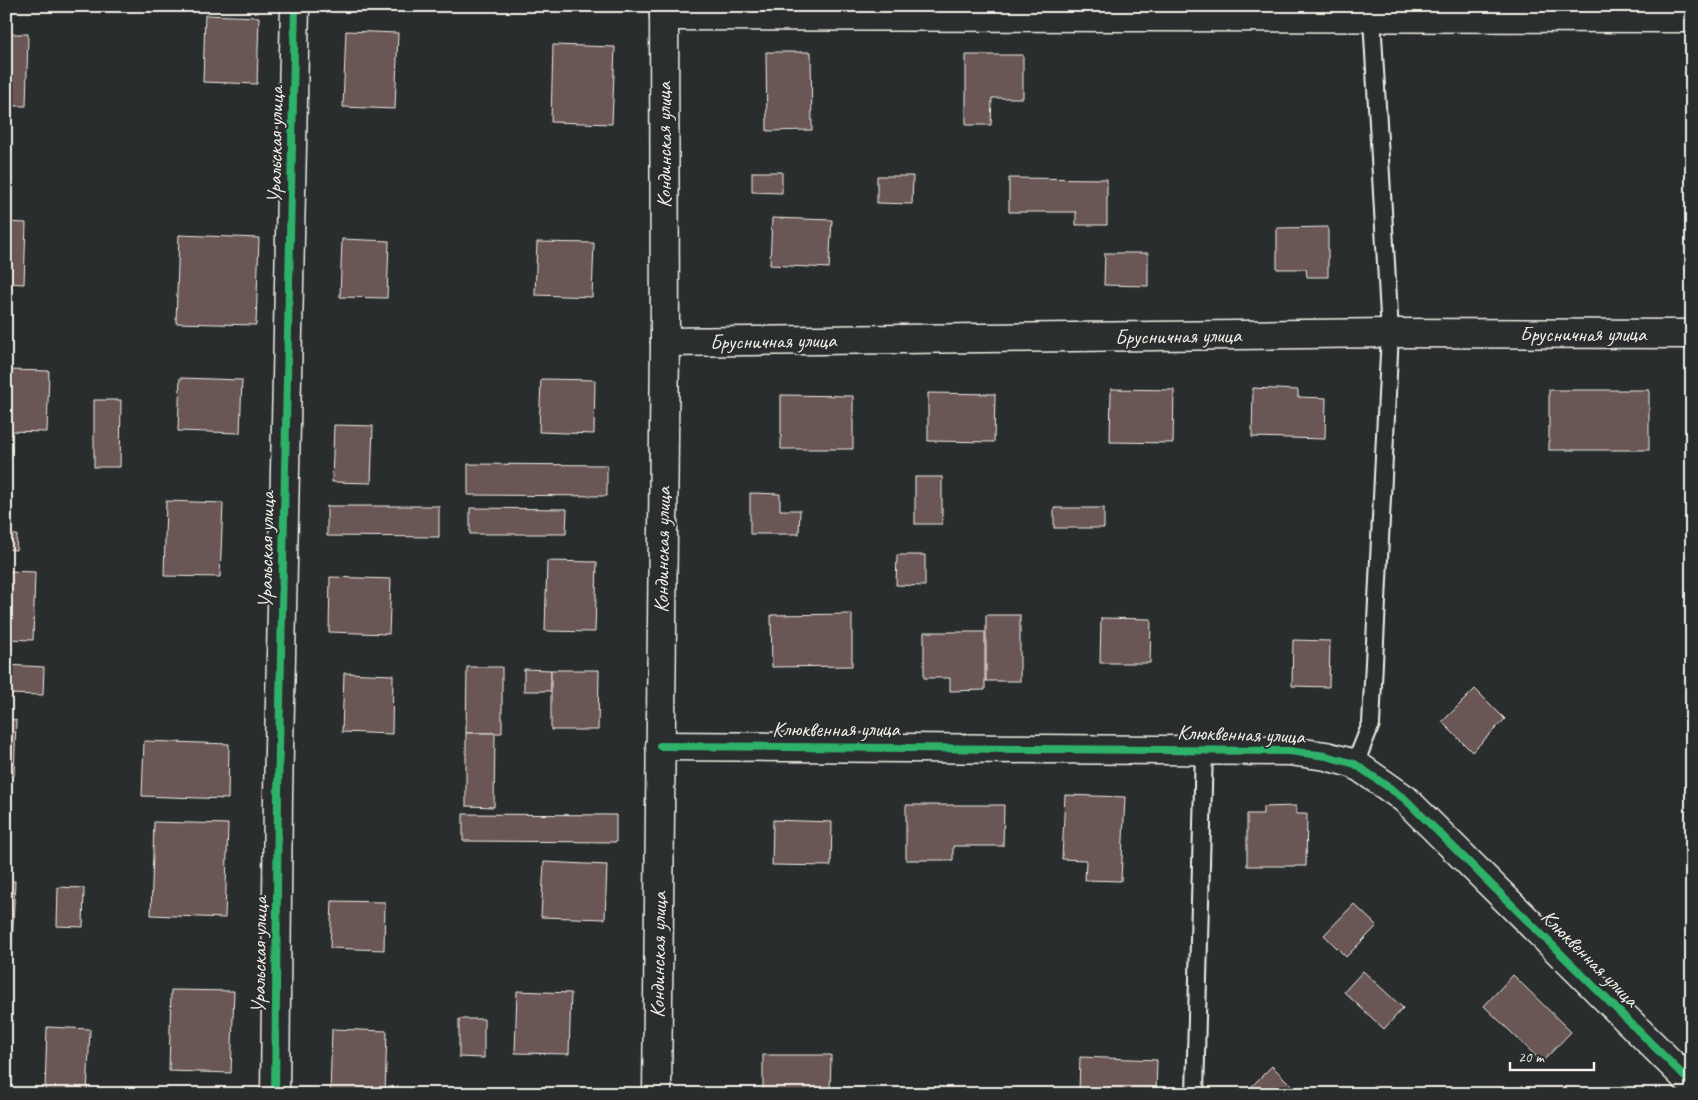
<svg xmlns="http://www.w3.org/2000/svg" width="1698" height="1100" viewBox="0 0 1698 1100" font-family="Caveat,sans-serif">
  <rect width="100%" height="100%" fill="#2a2d2e"/>
  <filter id="ink" filterUnits="userSpaceOnUse"><feTurbulence type="fractalNoise" baseFrequency=".02" numOctaves="2"/><feDisplacementMap in="SourceGraphic" scale="10" xChannelSelector="R" yChannelSelector="G"/><feConvolveMatrix kernelMatrix="1 2 1 2 8 2 1 2 1" color-interpolation-filters="sRGB"/></filter>
  <g filter="url(#ink)">
    <g fill="#695755" stroke="#f4f1e8">
      <path d="M205,15L259,17L257,84L203,82Z"/>
      <path d="M346,31L398,33L395,109L343,107Z"/>
      <path d="M6,34H28L26,106H6Z"/>
      <path d="M553,45L615,47L612,124L551,122Z"/>
      <path d="M766,52H811L812,130L767,131Z"/>
      <path d="M966,55H1023V98H992L991,125H966Z"/>
      <path d="M752,172H782V193L752,192Z"/>
      <path d="M877,176H913L912,204L877,203Z"/>
      <path d="M1009,178L1107,179V225H1076V212H1009Z"/>
      <path d="M772,218L832,220L829,268L770,265Z"/>
      <path d="M6,222L26,223L24,284L6,283Z"/>
      <path d="M1328,227V277H1307L1306,269H1277V228Z"/>
      <path d="M179,235L259,238L256,325L176,323Z"/>
      <path d="M342,239L389,241L387,298L340,297Z"/>
      <path d="M537,242L594,243L592,297L535,295Z"/>
      <path d="M1105,253H1148V286L1104,285Z"/>
      <path d="M6,370L49,371L47,432L6,431Z"/>
      <path d="M180,378L242,380L240,433L178,431Z"/>
      <path d="M541,379L595,380L594,434L539,432Z"/>
      <path d="M1253,388L1298,390V397L1326,398L1325,439L1252,437Z"/>
      <path d="M1111,389L1174,390L1173,443L1110,442Z"/>
      <rect x="1549" y="390" width="100" height="60"/>
      <path d="M928,393L995,394L994,442L928,441Z"/>
      <path d="M781,395L853,396V449H781Z"/>
      <path d="M94,400H121L120,467H94Z"/>
      <path d="M334,425L373,426L371,483L332,482Z"/>
      <path d="M468,464L607,465V496L468,495Z"/>
      <rect x="915" y="477" width="27" height="47"/>
      <path d="M750,493L780,494V510H800L799,534H750Z"/>
      <path d="M166,501L223,503L220,577L164,576Z"/>
      <path d="M327,506H439V537L327,536Z"/>
      <path d="M470,508L567,509L566,534H470Z"/>
      <rect x="1054" y="508" width="50" height="20"/>
      <path d="M6,534L17,535L16,550L6,549Z"/>
      <path d="M897,555H925V586L896,585Z"/>
      <path d="M547,561L597,562L595,632L545,631Z"/>
      <path d="M6,571L35,572L33,640L6,639Z"/>
      <path d="M330,577L391,579L389,634L329,632Z"/>
      <path d="M852,614V666L772,667L771,615Z"/>
      <rect x="986" y="615" width="34" height="66"/>
      <path d="M1101,618L1151,619L1150,663H1100Z"/>
      <path d="M924,632H985V690L950,691V678H924Z"/>
      <path d="M1293,640L1330,641L1329,687L1292,686Z"/>
      <path d="M6,665L44,667L43,695L6,694Z"/>
      <path d="M467,667H502V733H466Z"/>
      <path d="M524,669L551,670V691H524Z"/>
      <path d="M551,670H599L598,730H551Z"/>
      <path d="M344,673L393,675L392,734L342,732Z"/>
      <path d="M1475,689L1505,719L1472,752L1442,722Z"/>
      <path d="M6,719L16,720L14,776H6Z"/>
      <path d="M466,733H495L494,807L466,806Z"/>
      <path d="M144,741L229,744L228,799L142,796Z"/>
      <path d="M1065,795L1125,797L1121,881L1085,880L1086,860L1062,859Z"/>
      <path d="M906,805H1004L1003,846H953V860H906Z"/>
      <path d="M1296,806V814H1307L1306,866H1247V814H1263V807Z"/>
      <path d="M463,814L616,815V842L463,841Z"/>
      <path d="M773,820L832,822L831,866L772,865Z"/>
      <path d="M154,822L228,824L225,918L151,915Z"/>
      <path d="M544,862L607,865L605,919L541,917Z"/>
      <path d="M6,881H15L12,947H6Z"/>
      <path d="M58,887L84,888L83,927L57,926Z"/>
      <path d="M332,901L385,902L384,950L330,948Z"/>
      <path d="M1354,904L1377,926L1346,957L1324,935Z"/>
      <path d="M1363,971L1403,1008L1384,1029L1344,992Z"/>
      <path d="M1513,975L1571,1032L1542,1062L1484,1006Z"/>
      <path d="M171,990L234,991L231,1073L169,1071Z"/>
      <path d="M517,991L571,993L569,1054L515,1053Z"/>
      <path d="M459,1019H484V1058L459,1057Z"/>
      <path d="M47,1027L90,1029L87,1094L45,1092Z"/>
      <path d="M332,1029L387,1031L385,1094H330Z"/>
      <path d="M763,1055H831L830,1094H763Z"/>
      <path d="M1080,1057L1157,1060L1156,1094H1079Z"/>
      <path d="M1272,1066L1300,1094H1244Z"/>
    </g>
    <g fill="none" stroke-linecap="round" stroke-linejoin="round">
      <defs>
        <g id="service">
          <path d="M1355,764L1371,724L1390,333L1372,18"/>
          <path d="M1195,1094L1204,749"/>
        </g>
        <g id="minor">
          <path d="M664,16L1692,18"/>
          <path d="M665,342L1390,333L1692,334"/>
          <path d="M660,746L1289,751L1326,756L1355,764L1405,799L1692,1084"/>
          <path d="M275,1094L278,795L295,6"/>
          <path d="M657,1094L665,342L664,6"/>
        </g>
      </defs>
      <use href="#service" stroke="#f4f1e8" stroke-width="20"/>
      <use href="#minor" stroke="#f4f1e8" stroke-width="31"/>
      <use href="#service" stroke="#2a2d2e" stroke-width="16"/>
      <use href="#minor" stroke="#2a2d2e" stroke-width="28"/>
      <defs>
        <g id="cycleway">
          <path d="M660,746L1289,751L1326,756L1355,764L1405,799L1692,1084"/>
          <path d="M275,1094L278,795L295,6"/>
        </g>
      </defs>
      <use href="#cycleway" stroke="#2a2d2e" stroke-width="11"/>
      <use href="#cycleway" stroke="#2db169" stroke-width="8"/>
    </g>
  </g>
  <g text-anchor="middle" stroke-width="4" stroke-linejoin="round" paint-order="stroke">
    <g font-size="21" fill="#f4f1e8" stroke="#2a2d2e">
      <text transform="translate(275 145) rotate(-89)" y="7">Уральская улица</text>
      <text transform="translate(664 145) rotate(-90)" y="7">Кондинская улица</text>
      <text x="1583" y="341">Брусничная улица</text>
      <text transform="translate(1178 336) rotate(-1)" y="7">Брусничная улица</text>
      <text transform="translate(773 341) rotate(-1)" y="7">Брусничная улица</text>
      <text transform="translate(266 550) rotate(-89)" y="7">Уральская улица</text>
      <text transform="translate(662 550) rotate(-89)" y="7">Кондинская улица</text>
      <text x="836" y="736">Клюквенная улица</text>
      <text transform="translate(1241 734) rotate(2)" y="7">Клюквенная улица</text>
      <text transform="translate(259 955) rotate(-89)" y="7">Уральская улица</text>
      <text transform="translate(658 955) rotate(-89)" y="7">Кондинская улица</text>
      <text transform="translate(1590 958) rotate(45)" y="7">Клюквенная улица</text>
    </g>
  </g>
  <rect width="1698" height="1100" fill="none" stroke="#2a2d2e" stroke-width="25"/>
  <rect x="12" y="12" width="1673" height="1075" fill="none" stroke="#f4f1e8" stroke-width="2" filter="url(#ink)"/>
  <path d="M1510 1062v8h84v-8" fill="none" stroke="#f4f1e8" stroke-width="2.5"/>
  <text x="1518" y="1062" font-size="15" fill="#f4f1e8" stroke="#2a2d2e" stroke-width="4" paint-order="stroke">20 m</text>
</svg>
